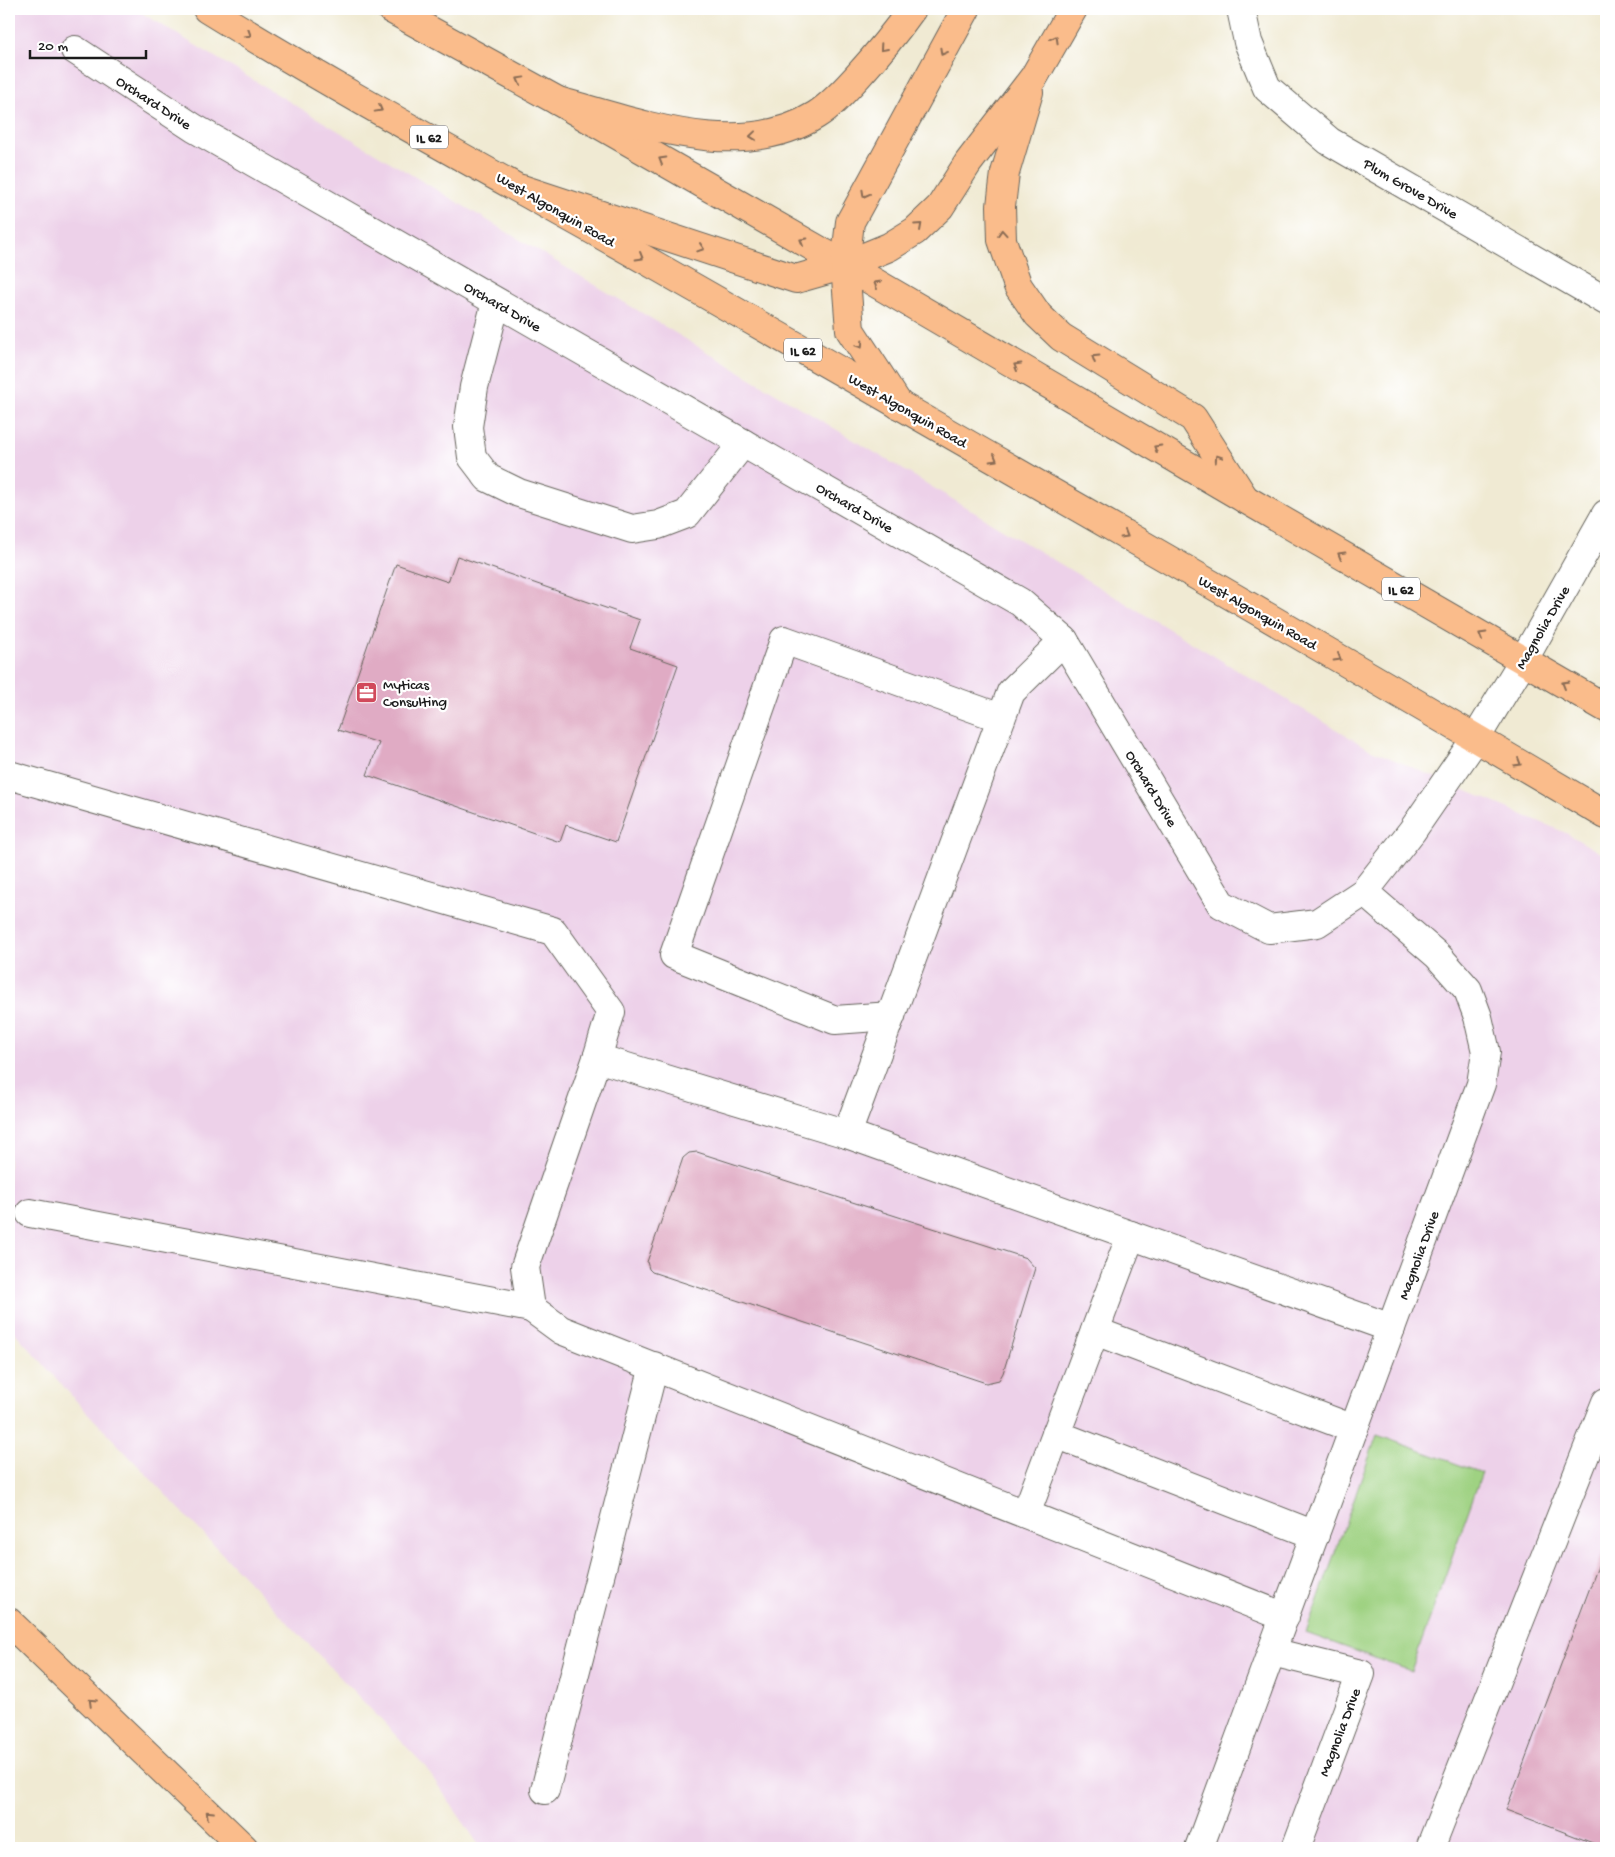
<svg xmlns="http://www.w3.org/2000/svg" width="1615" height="1857" viewBox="0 0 1615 1857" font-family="'Gochi Hand',sans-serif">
  <rect width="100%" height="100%" fill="#fff"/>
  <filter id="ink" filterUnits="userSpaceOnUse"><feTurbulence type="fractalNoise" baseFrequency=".02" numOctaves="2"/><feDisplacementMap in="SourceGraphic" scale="10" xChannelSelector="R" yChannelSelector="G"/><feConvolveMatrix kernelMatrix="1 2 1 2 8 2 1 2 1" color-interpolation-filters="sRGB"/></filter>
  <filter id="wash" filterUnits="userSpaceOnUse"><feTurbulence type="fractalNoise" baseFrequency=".0096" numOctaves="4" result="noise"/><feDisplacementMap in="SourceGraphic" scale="20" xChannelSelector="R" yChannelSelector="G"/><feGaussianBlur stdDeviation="1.12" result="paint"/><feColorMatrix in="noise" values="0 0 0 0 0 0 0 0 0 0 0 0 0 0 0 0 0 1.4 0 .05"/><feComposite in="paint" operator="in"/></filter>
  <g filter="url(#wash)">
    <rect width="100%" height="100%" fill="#f0ead3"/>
    <path fill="#edd1e9" d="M9,9H135L1369,749L1566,833L1606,856V1848H481L424,1765L80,1405L9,1326Z"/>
    <path fill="#9fd282" stroke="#5e774f" d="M1377,1435L1482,1473L1411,1671L1306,1633Z"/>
    <g id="blocks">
      <g fill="#e0abc4">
        <path d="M457,556L640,620L630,648L678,665L616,842L566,825L560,842L367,775L379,743L338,730L396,564L448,582Z"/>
        <path d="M697,1152L1026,1258L1035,1268L1003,1373L999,1380L986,1383L652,1272L649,1269L647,1262L683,1158L689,1153Z"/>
        <path d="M1606,1545V1848L1506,1810Z"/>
      </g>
    </g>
  </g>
  <g filter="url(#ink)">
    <use href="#blocks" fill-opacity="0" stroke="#66645c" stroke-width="1"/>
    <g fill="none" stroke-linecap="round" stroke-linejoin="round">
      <defs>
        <g id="minor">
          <path d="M1241,9L1248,42L1267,88L1329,141L1606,301"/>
          <path d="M75,50L194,128L1020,602L1064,640L1221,904L1269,929L1317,923L1364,892L1412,831L1476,738L1524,659L1606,514"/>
          <path d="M496,302L474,387L468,427L472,457L488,478L519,493L632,529L658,525L687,514L743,443"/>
          <path d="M1064,640L1011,692L847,1134L1391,1328"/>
          <path d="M9,775L553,931L611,1012L597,1058"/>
          <path d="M891,1016L835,1020L674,955L784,640L1001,718"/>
          <path d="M847,1134L597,1058L525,1267L531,1308L561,1330L1285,1617"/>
          <path d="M30,1213L531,1308"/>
          <path d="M1095,1331L1354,1429"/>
          <path d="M1056,1434L1315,1535"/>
          <path d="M1026,1514L1131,1235"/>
          <path d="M1272,1652L1361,1674L1296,1848"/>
          <path d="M545,1790L654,1366"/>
          <path d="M1199,1848L1481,1084L1486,1052L1478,1017L1468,990L1438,956L1364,892"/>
          <path d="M1430,1848L1606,1402"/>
        </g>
        <g id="major">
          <path d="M207,9C354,100 507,181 658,267C975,448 1292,629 1606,815"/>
          <path d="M391,9L558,101L845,265L1245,499L1606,708"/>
        </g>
        <g id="highway">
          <path d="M1029,92L1005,173L1001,206L1002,240L1018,286L1038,315L1061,337L1193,418L1245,499"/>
          <path d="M558,101C637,122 740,163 816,115C832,105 845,90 857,77C877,55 895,33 912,9"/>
          <path d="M522,189L796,279L845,265L889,247L915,231L940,207L968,163L1034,77L1073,9"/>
          <path d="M899,405L850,330L845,265L850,222L966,9"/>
          <path d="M9,1622L244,1848"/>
        </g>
      </defs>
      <use href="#minor" stroke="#66645c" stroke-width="30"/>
      <use href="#major" stroke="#66645c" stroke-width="30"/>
      <use href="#highway" stroke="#66645c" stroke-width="30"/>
      <use href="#minor" stroke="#fff" stroke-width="28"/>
      <use href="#major" stroke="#fabc8b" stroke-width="28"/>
      <use href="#highway" stroke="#fabc8b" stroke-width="28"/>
    </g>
    <defs><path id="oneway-chevron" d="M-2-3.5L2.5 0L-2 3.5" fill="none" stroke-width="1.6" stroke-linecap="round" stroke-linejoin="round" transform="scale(1.25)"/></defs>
    <g stroke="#8b6c54">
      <use href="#oneway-chevron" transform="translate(248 34) rotate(32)"/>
      <use href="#oneway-chevron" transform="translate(1055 39) rotate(-61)"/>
      <use href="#oneway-chevron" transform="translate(883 48) rotate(131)"/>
      <use href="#oneway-chevron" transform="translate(943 52) rotate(119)"/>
      <use href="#oneway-chevron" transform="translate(520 80) rotate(-151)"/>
      <use href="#oneway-chevron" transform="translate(379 109) rotate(29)"/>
      <use href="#oneway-chevron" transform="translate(753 136) rotate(174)"/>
      <use href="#oneway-chevron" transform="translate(662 160) rotate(-150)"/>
      <use href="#oneway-chevron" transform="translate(865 194) rotate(119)"/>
      <use href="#oneway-chevron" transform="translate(919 226) rotate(-42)"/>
      <use href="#oneway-chevron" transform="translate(1002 233) rotate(-94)"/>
      <use href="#oneway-chevron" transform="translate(803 241) rotate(-150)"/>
      <use href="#oneway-chevron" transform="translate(701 248) rotate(18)"/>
      <use href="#oneway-chevron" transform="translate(640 257) rotate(30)"/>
      <use href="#oneway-chevron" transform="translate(877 284) rotate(-150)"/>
      <use href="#oneway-chevron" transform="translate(860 345) rotate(57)"/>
      <use href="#oneway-chevron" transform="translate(1095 358) rotate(-148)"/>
      <use href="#oneway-chevron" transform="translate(1017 366) rotate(-150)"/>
      <use href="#oneway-chevron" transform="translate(1157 448) rotate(-150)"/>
      <use href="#oneway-chevron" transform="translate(1218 458) rotate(-123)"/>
      <use href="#oneway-chevron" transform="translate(994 459) rotate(30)"/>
      <use href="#oneway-chevron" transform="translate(1125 535) rotate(30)"/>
      <use href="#oneway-chevron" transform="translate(1341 555) rotate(-150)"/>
      <use href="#oneway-chevron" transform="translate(1482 635) rotate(-150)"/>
      <use href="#oneway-chevron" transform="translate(1338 658) rotate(30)"/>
      <use href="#oneway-chevron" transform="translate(1565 684) rotate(-150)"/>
      <use href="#oneway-chevron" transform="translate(1518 763) rotate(31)"/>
      <use href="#oneway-chevron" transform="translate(92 1702) rotate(-136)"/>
      <use href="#oneway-chevron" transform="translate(209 1814) rotate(-136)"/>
    </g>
  </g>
  <defs>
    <symbol id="office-square" viewBox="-11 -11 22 22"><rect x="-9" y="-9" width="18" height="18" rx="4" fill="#d1495b" stroke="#fff"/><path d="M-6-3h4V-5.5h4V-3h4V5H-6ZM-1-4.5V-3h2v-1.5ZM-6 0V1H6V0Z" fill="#fff"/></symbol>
  </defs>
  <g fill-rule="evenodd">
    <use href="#office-square" x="354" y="680" width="25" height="25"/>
  </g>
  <g text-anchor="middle" stroke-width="4.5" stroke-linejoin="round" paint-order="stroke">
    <g fill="#fff" stroke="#606060" stroke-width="1">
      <rect x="410" y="125.5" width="38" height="23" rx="4"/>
      <rect x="784" y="338.5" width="38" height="23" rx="4"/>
      <rect x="1382" y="577.5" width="38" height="23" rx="4"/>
    </g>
    <g font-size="14" font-weight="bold" fill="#1c1c1c">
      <text x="429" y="142">IL 62</text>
      <text x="803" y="355">IL 62</text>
      <text x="1401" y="594">IL 62</text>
    </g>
    <g font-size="15" fill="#1c1c1c" stroke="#fff">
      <text transform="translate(154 102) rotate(33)" y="5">Orchard Drive</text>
      <text transform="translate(1411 188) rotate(30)" y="5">Plum Grove Drive</text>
      <text transform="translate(556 209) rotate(30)" y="5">West Algonquin Road</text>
      <text transform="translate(503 306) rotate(30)" y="5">Orchard Drive</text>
      <text transform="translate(908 410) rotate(30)" y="5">West Algonquin Road</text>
      <text transform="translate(855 507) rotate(30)" y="5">Orchard Drive</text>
      <text transform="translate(1258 612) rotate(30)" y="5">West Algonquin Road</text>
      <text transform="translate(1542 627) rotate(-60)" y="5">Magnolia Drive</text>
      <text transform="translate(1152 788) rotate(59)" y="5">Orchard Drive</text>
      <text transform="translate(1418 1255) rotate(-70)" y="5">Magnolia Drive</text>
      <text transform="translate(1339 1732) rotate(-69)" y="5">Magnolia Drive</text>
    </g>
    <g font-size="15" fill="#1c1c1c" stroke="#fff" text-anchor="start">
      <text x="383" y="689">Myticas<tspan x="383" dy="17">Consulting</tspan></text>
    </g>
  </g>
  <rect width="1615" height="1857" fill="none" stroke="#fff" stroke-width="30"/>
  <path d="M30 50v8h116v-8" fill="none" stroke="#1c1c1c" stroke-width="2.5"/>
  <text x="38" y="50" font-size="15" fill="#1c1c1c" stroke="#ffffff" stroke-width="4" paint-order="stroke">20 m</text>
</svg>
